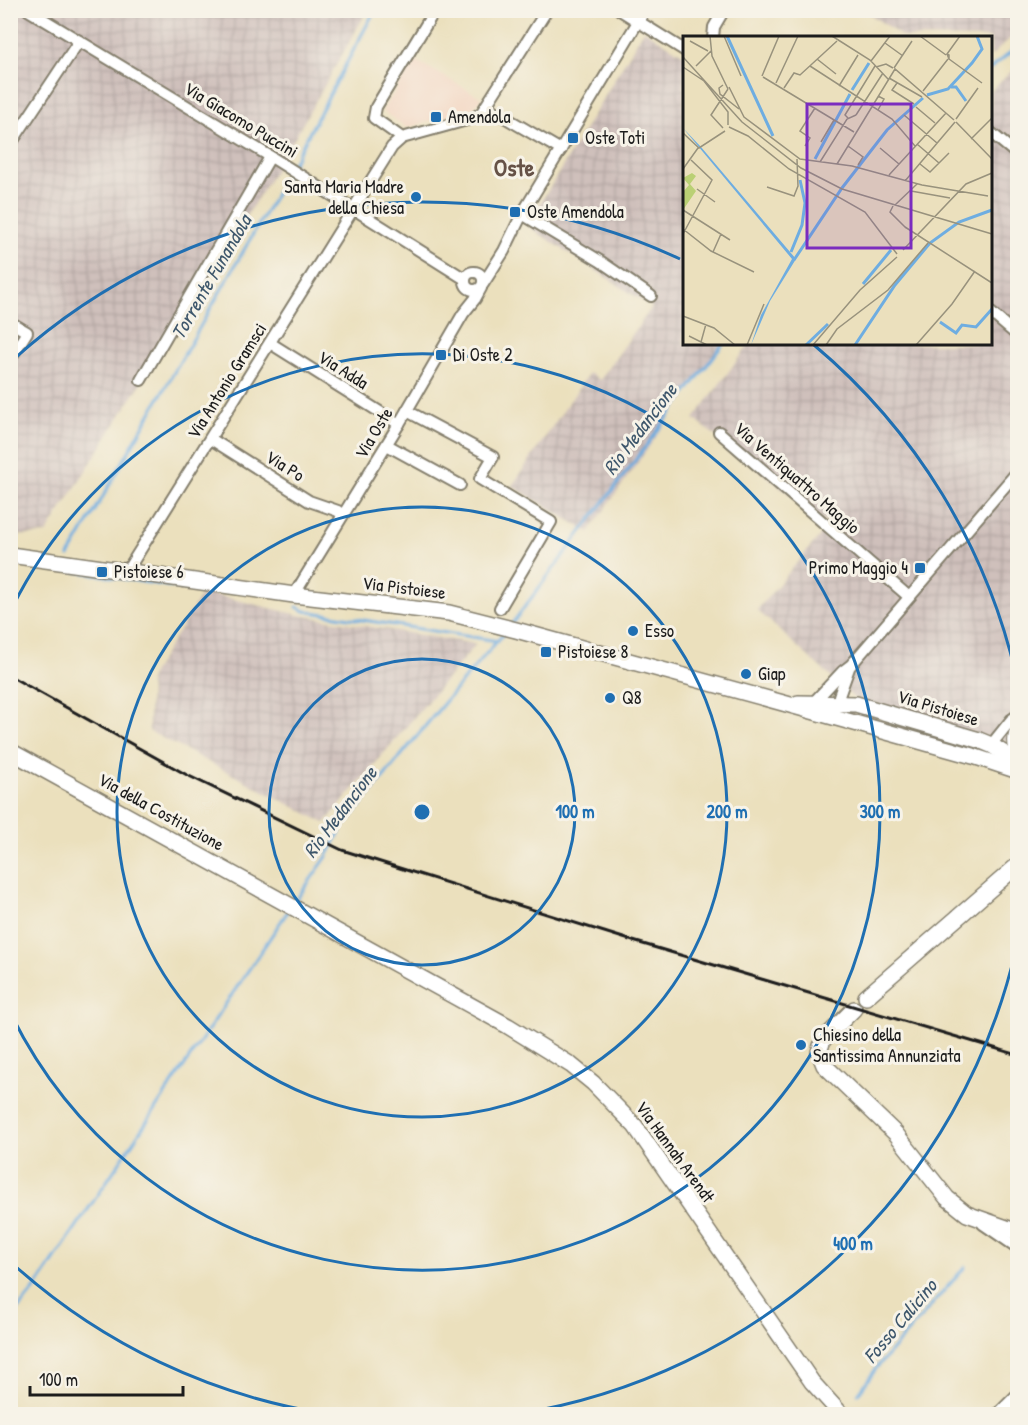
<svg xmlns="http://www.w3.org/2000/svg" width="1028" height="1425" viewBox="0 0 1028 1425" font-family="'Patrick Hand',sans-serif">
  <defs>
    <pattern id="industrial-grid" width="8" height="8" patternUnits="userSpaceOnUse" patternTransform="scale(1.5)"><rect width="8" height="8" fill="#cfc0bb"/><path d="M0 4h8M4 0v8" fill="none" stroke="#b1a4a0"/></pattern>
  </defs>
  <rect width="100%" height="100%" fill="#f7f3e8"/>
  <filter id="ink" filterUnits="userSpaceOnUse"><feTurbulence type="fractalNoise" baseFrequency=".0167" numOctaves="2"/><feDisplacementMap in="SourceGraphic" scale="12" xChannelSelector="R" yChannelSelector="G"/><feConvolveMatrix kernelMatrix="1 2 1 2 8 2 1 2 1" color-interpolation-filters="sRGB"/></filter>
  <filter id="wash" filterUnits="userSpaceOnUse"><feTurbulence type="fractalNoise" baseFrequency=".008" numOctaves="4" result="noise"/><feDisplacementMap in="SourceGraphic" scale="24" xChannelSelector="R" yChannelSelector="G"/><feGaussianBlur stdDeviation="1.35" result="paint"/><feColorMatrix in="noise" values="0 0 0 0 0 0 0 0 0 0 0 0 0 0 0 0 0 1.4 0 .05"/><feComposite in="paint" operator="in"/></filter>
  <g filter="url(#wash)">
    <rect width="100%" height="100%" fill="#ebe0bd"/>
    <path fill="#f3d4bf" d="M415,60L482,98L472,109L407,128L382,111Z"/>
    <g fill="url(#industrial-grid)">
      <path d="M11,11H367L286,153L46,534L11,536Z"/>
      <path d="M865,11H1017V32L991,56L990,38L903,37Z"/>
      <path d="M644,30L684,55V344H721L589,532L512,486L589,373L600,380L652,307L529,227L537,209Z"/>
      <path d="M1017,66V743L986,737L854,698L757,610L829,525L694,419L749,344H990L991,91Z"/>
      <path d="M203,592L299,615L476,644L325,823L149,731L150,677Z"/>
    </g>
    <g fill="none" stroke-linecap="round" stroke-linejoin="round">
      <g stroke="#6eade1" stroke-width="3">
        <path d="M990,69L1018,46"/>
        <path d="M69,556L284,180L375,10"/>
        <path d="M63,569L200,591"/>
        <path d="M297,607L305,611L498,641"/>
        <path d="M511,625L723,344"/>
        <path d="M294,903L326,858L342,828L449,697L505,632"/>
        <path d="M10,1319L34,1290L288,911"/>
        <path d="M858,1394L878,1366L965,1267"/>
      </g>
    </g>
  </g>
  <g filter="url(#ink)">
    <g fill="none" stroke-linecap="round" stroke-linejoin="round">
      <defs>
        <g id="street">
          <path d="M28,10L276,160L465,279"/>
          <path d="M620,10L684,50"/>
          <path d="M713,38L714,27L724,10"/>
          <path d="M487,107L561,150"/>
          <path d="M990,132L1018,155"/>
          <path d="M402,138L374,118L376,107L435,10"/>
          <path d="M10,145L79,41"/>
          <path d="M522,214L600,261L651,296"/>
          <circle cx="474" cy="281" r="9"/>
          <path d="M483,284L504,251L522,214L645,10"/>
          <path d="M990,312L1018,336"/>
          <path d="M10,322L27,332L10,359"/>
          <path d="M270,343L399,424"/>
          <path d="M141,380L270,157"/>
          <path d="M407,411L493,457L480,479L551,522L500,608"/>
          <path d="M719,432L908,596"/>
          <path d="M211,439L309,501L338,511L342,516"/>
          <path d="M387,445L460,485"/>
          <path d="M127,571L392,147L402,138L474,118L482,112L547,10"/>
          <path d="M294,595L399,424L463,314L475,299L481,288"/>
          <path d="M813,703L843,671L851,665L1018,471"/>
          <path d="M843,705L839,696L849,668"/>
          <path d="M1018,723C1012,736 1011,745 1018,758"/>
          <path d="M991,745L1011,720L1018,715"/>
          <path d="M983,1224L1018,1248"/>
        </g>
        <g id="secondary">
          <path d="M10,555L294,595L449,613L516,630L783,703L973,756L1018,771"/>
          <path d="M798,703L856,704L979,740L991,745L1018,762"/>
          <path d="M10,751L508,1026L571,1065L593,1083L635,1126L812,1382L841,1414"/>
          <path d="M866,997L1018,865"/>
          <path d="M854,1009L823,1040L819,1052L824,1065L896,1134L947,1198L967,1214L1018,1232"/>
        </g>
        <path id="primary" d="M1002,1414L1018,1398"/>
      </defs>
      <use href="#street" stroke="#847e6c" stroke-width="14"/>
      <use href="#secondary" stroke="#847e6c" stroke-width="18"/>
      <use href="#primary" stroke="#847e6c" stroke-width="20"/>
      <use href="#street" stroke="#fff" stroke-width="10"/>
      <use href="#secondary" stroke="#fff" stroke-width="15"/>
      <use href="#primary" stroke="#fff" stroke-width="16"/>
      <path stroke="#1c1c1c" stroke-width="3" d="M10,676L187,775L342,850L633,941L1018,1055"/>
    </g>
  </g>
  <g fill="none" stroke="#1f6fb2" stroke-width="3">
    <circle cx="422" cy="812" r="153"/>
    <circle cx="422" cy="812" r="305"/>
    <path d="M12 608A458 458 0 1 1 12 1016"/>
    <path d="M1016 949A610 610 0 0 1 517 1414M327 1414A610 610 0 0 1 14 1265M14 359A610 610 0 0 1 680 259M814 345A610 610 0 0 1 1016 675"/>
  </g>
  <g fill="#1f6fb2" stroke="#f7f3e8" stroke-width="2">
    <rect x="430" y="111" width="12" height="12" rx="3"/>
    <rect x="567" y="132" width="12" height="12" rx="3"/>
    <circle cx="416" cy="197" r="6"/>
    <rect x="509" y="206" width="12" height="12" rx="3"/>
    <rect x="435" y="349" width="12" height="12" rx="3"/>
    <rect x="914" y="562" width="12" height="12" rx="3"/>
    <rect x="96" y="566" width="12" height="12" rx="3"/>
    <circle cx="633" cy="631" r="6"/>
    <rect x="540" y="646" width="12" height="12" rx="3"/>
    <circle cx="746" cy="674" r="6"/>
    <circle cx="610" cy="698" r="6"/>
    <circle cx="801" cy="1045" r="6"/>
  </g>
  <g text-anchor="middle" stroke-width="6" stroke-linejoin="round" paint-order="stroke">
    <g font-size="18" fill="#1c1c1c" stroke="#f7f3e8" text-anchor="start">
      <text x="448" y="123">Amendola</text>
      <text x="585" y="144">Oste Toti</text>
      <text x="404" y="193" text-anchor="end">Santa Maria Madre<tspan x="404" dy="21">della Chiesa</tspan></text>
      <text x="527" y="218">Oste Amendola</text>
      <text x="453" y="361">Di Oste 2</text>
      <text x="908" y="574" text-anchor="end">Primo Maggio 4</text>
      <text x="114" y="578">Pistoiese 6</text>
      <text x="645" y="637">Esso</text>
      <text x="558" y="658">Pistoiese 8</text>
      <text x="758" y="680">Giap</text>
      <text x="622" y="704">Q8</text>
      <text x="813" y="1041">Chiesino della<tspan x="813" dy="21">Santissima Annunziata</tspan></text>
    </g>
    <g font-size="18" fill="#1c1c1c" stroke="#f7f3e8">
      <text transform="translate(241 120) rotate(31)" y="6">Via Giacomo Puccini</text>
      <text transform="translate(343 370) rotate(32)" y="6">Via Adda</text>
      <text transform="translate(227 381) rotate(-58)" y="6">Via Antonio Gramsci</text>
      <text transform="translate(374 433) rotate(-59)" y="6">Via Oste</text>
      <text transform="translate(285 466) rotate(32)" y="6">Via Po</text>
      <text transform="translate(797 478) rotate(41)" y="6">Via Ventiquattro Maggio</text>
      <text transform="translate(404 588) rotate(7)" y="6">Via Pistoiese</text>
      <text transform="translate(938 708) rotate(17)" y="6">Via Pistoiese</text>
      <text transform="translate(161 812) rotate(29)" y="6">Via della Costituzione</text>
      <text transform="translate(675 1152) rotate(54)" y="6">Via Hannah Arendt</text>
    </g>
    <g font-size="20" font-style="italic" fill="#3d566b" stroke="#f7f3e8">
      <text transform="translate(211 277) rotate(-60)" y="7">Torrente Funandola</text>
      <text transform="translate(640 429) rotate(-53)" y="7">Rio Medancione</text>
      <text transform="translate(340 812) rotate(-53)" y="7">Rio Medancione</text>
      <text transform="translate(900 1321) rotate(-50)" y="7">Fosso Calicino</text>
    </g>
    <g font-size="24" font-weight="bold" fill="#665247" stroke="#f7f3e8">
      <text x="514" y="176">Oste</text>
    </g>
  </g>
  <g transform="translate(683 36)">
    <rect width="309" height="309" fill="#ebe0bd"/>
    <path d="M9,137L13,140L7,148L13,155L0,174V156L6,149L0,142Z" fill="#bad074"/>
    <path d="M0,92L18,111L113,223L87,265L68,309L78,279L109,223Z" fill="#6eade1"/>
    <path fill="none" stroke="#6eade1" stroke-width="3" d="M44,0L90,100M268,51H273L283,65M169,54L186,27M244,59L265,53L289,27L299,13L294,0M132,123L167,58M108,216L119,189L122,167L117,144M111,224L159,152L204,94L240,62M180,248L208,214M257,286L273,297L279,289L293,291L309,273M123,309L145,288M172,309L212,249L247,207L276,186L309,174"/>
    <path fill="none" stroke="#98927d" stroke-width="1.5" d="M27,0L29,20L45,53M41,0L58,40M149,0L187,24L205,43M237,0L263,19M7,5L25,15M202,7L220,20M264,18L266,23V19L264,18L277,0M0,21L59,86L118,132L159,153L309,198M134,23L153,38M266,23L299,47M188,25L207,0M13,30L28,15M127,30L209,83L232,110M0,31L21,45L45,76V89M193,31L203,28L210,32M211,32L229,5M79,40L96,0M80,41L171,96M206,42L239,61M93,47L115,0M214,47L209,54L231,68M40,49L36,52L37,58L56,73M156,50L175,19M46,51L61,81L117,123L169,130L239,149L305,160M101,52L111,37L117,39L154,5M240,55L265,23M195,60L201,63L195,74M233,71L252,87M173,79L200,37M221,79L254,107M165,82L162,79L192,30M273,83L295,52M273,86L309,123M46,91L65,100L106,133L182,176L214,218M40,92L28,79L45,53M0,97L16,112L42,95M173,97L212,33L271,84M288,103L309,82M138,106L151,84M234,108L256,127M122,110L127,102L117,95L132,72M165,110L180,121L175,129M197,112L216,128M137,126L164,83L173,79M154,128L173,97M237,128L247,136L266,117M0,133L15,112M206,139L263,77M222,145L272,86M84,151L111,160L115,150L114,123M14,153L32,166M228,155L267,162M212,169L234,148M210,170L207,176L223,192M0,174L47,204M222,191L309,247M0,193L28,215L71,236M0,198L29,144L8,124M220,214L283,148L309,137M30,216L38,198M0,280L31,292L52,309M6,300L24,309M18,306L23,288M64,309L81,268M130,309L177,254L214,221M143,309L154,293L205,254L245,207M233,309L269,268L292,235"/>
    <path fill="#7b2cbf" fill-opacity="0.15" stroke="#7b2cbf" stroke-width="3" d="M124,68H228V212H124Z"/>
    <rect width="309" height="309" fill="none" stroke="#1c1c1c" stroke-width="3"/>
  </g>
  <circle cx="422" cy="812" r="9" fill="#1f6fb2" stroke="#f7f3e8" stroke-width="3"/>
  <g font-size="18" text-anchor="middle" font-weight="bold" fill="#1f6fb2" stroke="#f7f3e8" stroke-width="6" stroke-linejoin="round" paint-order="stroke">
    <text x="575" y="818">100 m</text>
    <text x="727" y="818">200 m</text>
    <text x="880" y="818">300 m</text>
    <text x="853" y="1250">400 m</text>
  </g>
  <rect width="1028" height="1425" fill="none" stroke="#f7f3e8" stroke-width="36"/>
  <path d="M30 1386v9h153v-9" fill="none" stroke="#1c1c1c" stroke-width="3"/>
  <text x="39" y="1386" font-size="18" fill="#1c1c1c" stroke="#f7f3e8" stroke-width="4.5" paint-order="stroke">100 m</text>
</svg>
